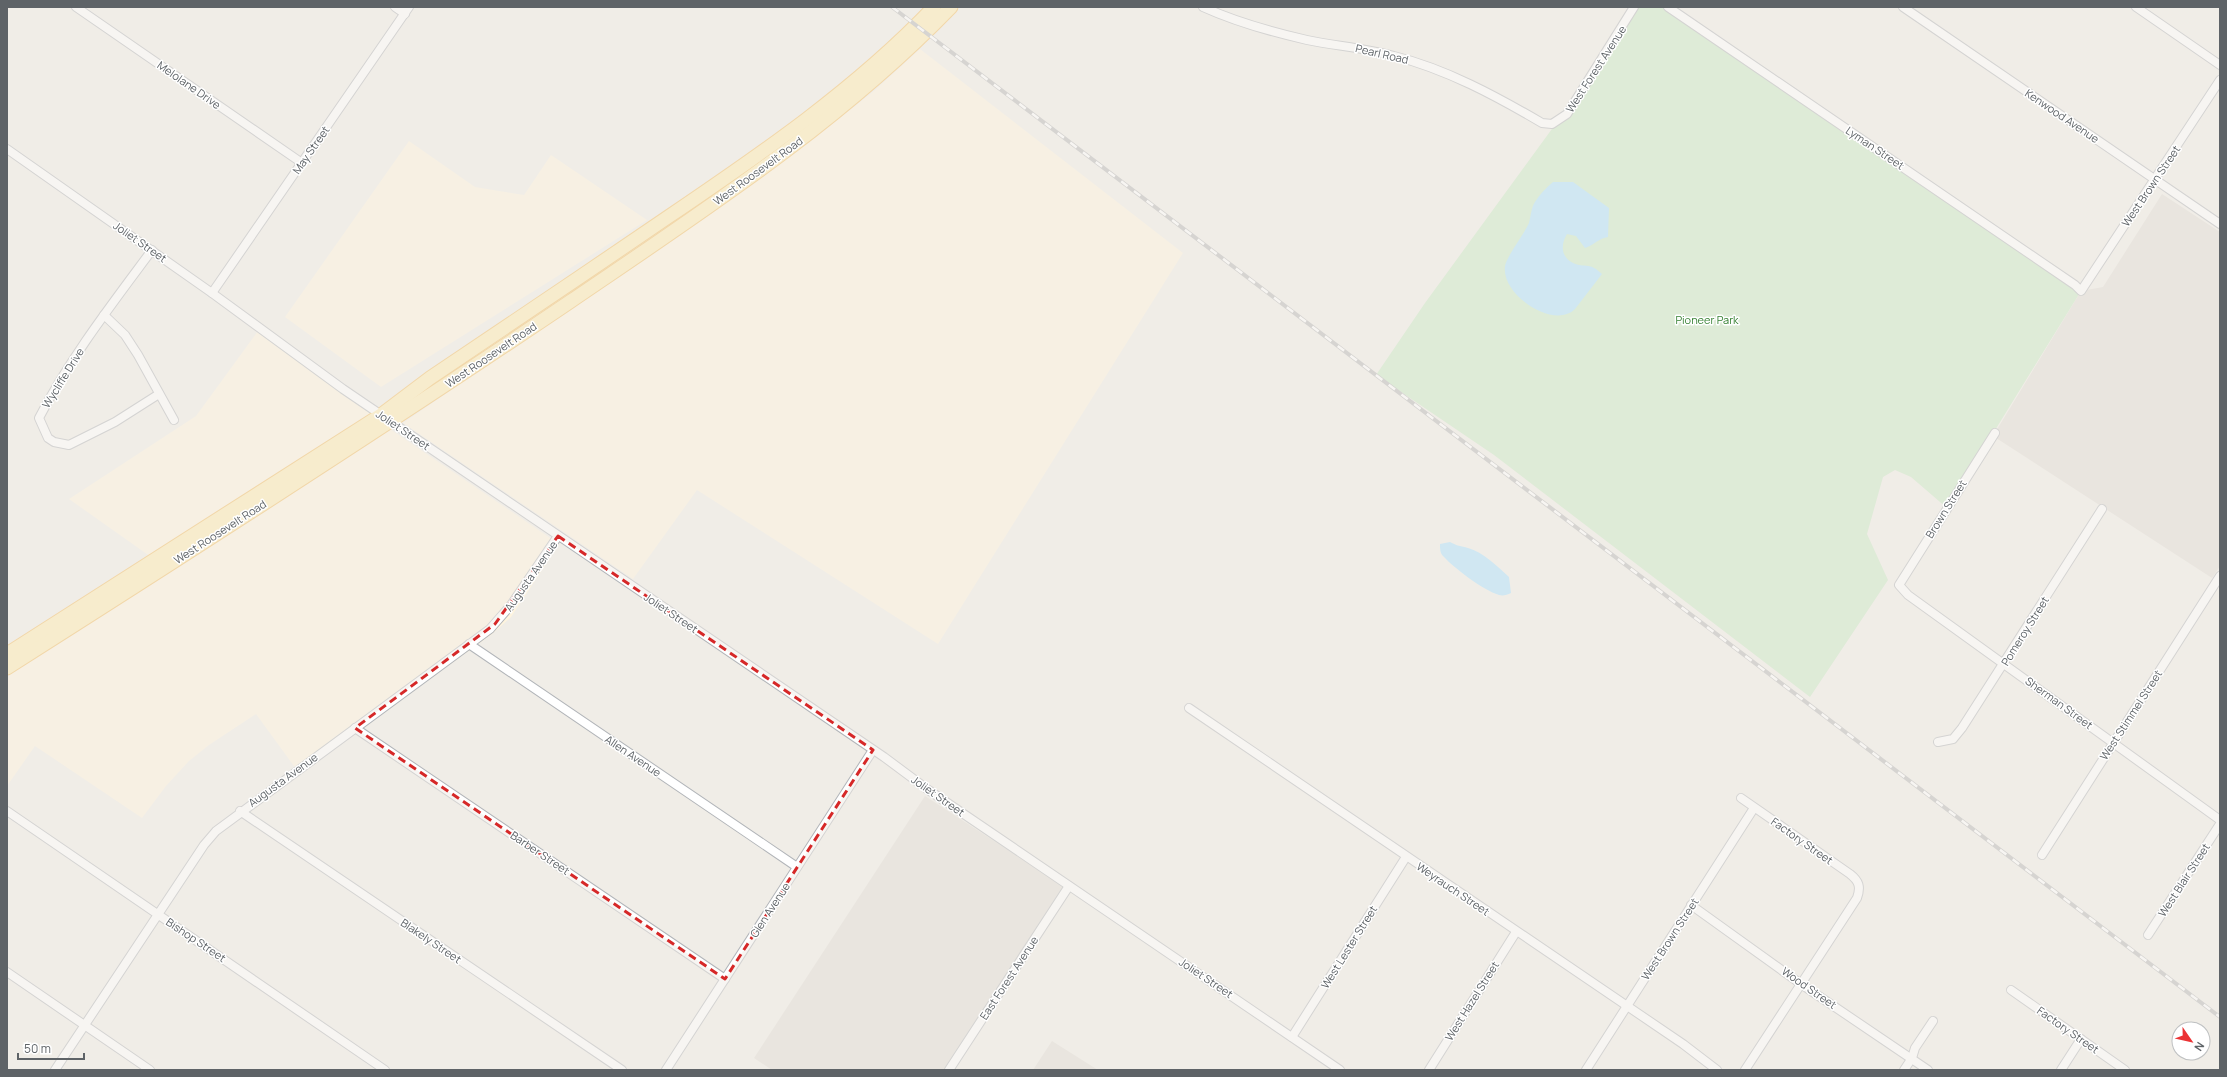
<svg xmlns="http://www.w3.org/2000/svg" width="2227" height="1077" viewBox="0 0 2227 1077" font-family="Manrope,sans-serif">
  <rect width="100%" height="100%" fill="#f0ede7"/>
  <g fill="#fef4de">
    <path d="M920,49L1183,253L938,644L697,490L633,579L403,423L739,192L818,135L874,91Z"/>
    <path d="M409,141L475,187L524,195L551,155L647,220L381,387L285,317Z"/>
    <path d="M258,331L373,413L151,557L69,499L196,416Z"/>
    <path d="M390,429L559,544L511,617L491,635L299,773L256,714L209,745L189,761L166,786L142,818L35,746L7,786V674Z"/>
  </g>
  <g fill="#e0dcd5">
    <path d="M2162,194L2220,232V566L2212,578L1993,436L2081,291L2103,287Z"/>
    <path d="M925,796L1065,887L945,1070H772L754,1058Z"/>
    <path d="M1052,1041L1098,1070H1033Z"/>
  </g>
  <path fill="#c7e8c3" d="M1631,7H1668L2081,291L1947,508L1911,477L1895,470L1883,477L1867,534L1888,580L1810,697L1494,455L1376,375L1425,303L1557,122Z"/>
  <g fill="#a8e1ff">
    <path d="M1553,182H1573L1609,208L1608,237C1599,238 1594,245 1585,248L1576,236L1567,234C1559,247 1562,261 1579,265C1583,266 1590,265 1594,268C1597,269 1599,272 1602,274L1575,309C1554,330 1501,295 1505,266C1507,256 1524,234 1529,223C1531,216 1531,208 1535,202C1540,194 1546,188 1553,182Z"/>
    <path d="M1450,542C1457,546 1461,546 1468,548C1483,552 1498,567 1509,577L1511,593C1507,595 1503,596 1499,595C1483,590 1454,568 1443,556C1440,553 1440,548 1440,544Z"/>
  </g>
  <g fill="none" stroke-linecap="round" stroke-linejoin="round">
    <defs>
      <g id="street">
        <path d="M76,7L302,163"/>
        <path d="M395,7L405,14"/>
        <path d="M1203,7C1236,22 1272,32 1307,40C1336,46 1365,48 1394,56C1446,69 1496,96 1542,123L1552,124L1567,114L1634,7"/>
        <path d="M1668,7L2075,285L2081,291L2220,80"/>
        <path d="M1903,7L2220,224"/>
        <path d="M2136,7L2220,65"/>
        <path d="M7,149L212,293L343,389L884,757L927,789L1340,1070"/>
        <path d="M152,250C112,304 70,358 39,418L48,438L54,442L69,445L115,422L159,394"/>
        <path d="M212,293L409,7"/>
        <path d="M104,315L125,335L138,355L174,420"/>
        <path d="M1995,433L1899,585L1908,595L2220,820"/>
        <path d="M469,644L797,867"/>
        <path d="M1189,708L1683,1044L1717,1070"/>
        <path d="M355,728L725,979"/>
        <path d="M1938,742L1953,739L1962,728L2102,509"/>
        <path d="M1741,798L1850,874C1859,881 1861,887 1857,898L1745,1070"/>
        <path d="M7,811L385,1070"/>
        <path d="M240,811L622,1070"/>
        <path d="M2042,855L2220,576"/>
        <path d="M1691,905L1801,984L1928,1070"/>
        <path d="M2148,935L2220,824"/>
        <path d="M7,972L150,1070"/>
        <path d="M2011,990L2125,1070"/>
        <path d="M1292,1037L1406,857"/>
        <path d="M55,1070L204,845L216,831L490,629L511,605L558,536"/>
        <path d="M666,1070L873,750"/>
        <path d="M949,1070L1069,886"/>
        <path d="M1429,1070L1516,932"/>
        <path d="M1586,1070L1754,808"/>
        <path d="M1904,1070L1912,1058L1915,1048L1933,1021"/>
        <path d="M2061,1070L2081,1039"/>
      </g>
      <g id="primary">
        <path d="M7,654L381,415L430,378C509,325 589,271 668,217C761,154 856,89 934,7"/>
        <path d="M7,668C196,548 385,427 571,301C703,211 839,123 951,7"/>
      </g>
    </defs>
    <use href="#street" stroke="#b2b5b9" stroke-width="10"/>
    <use href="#primary" stroke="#f3bc5d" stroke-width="15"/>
    <use href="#street" stroke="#fff" stroke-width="8"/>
    <use href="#primary" stroke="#ffebad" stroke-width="13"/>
    <defs>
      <path id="rail" d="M892,7L2220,1017"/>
    </defs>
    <use href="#rail" stroke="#b5b6b7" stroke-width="4"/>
    <use href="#rail" stroke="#fff" stroke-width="2.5" stroke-dasharray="8" stroke-linecap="butt"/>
  </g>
  <path d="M0 0H2227V1077H0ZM558,536L873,750L725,979L355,728L495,624Z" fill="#f0ede7" fill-opacity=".55" fill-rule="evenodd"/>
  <path fill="none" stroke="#d62828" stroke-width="3" stroke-dasharray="8 5" stroke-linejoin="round" d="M558,536L873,750L725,979L355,728L495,624Z"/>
  <g text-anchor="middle" stroke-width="3" stroke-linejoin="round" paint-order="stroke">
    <g font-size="11" fill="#5e6367" stroke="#fff">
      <text transform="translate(1382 54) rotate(13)" y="4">Pearl Road</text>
      <text transform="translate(1596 69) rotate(-57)" y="4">West Forest Avenue</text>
      <text transform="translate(189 85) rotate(35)" y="4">Melolane Drive</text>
      <text transform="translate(2062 116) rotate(34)" y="4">Kenwood Avenue</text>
      <text transform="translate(1875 148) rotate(34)" y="4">Lyman Street</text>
      <text transform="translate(311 150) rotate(-55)" y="4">May Street</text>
      <text transform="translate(758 171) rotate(-36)" y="4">West Roosevelt Road</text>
      <text transform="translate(2151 186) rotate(-56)" y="4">West Brown Street</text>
      <text transform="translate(140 242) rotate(35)" y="4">Joliet Street</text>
      <text transform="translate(491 355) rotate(-34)" y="4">West Roosevelt Road</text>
      <text transform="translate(63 378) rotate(-58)" y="4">Wycliffe Drive</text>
      <text transform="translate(403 430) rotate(34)" y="4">Joliet Street</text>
      <text transform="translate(1946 509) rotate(-58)" y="4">Brown Street</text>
      <text transform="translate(220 532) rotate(-33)" y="4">West Roosevelt Road</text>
      <text transform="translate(531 576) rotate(-55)" y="4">Augusta Avenue</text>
      <text transform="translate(671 613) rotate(34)" y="4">Joliet Street</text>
      <text transform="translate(2025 631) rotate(-58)" y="4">Pomeroy Street</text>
      <text transform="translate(2059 703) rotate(36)" y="4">Sherman Street</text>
      <text transform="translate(2131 715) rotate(-57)" y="4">West Stimmel Street</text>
      <text transform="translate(633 756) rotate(34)" y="4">Allen Avenue</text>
      <text transform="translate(283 780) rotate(-36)" y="4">Augusta Avenue</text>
      <text transform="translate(938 796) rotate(35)" y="4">Joliet Street</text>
      <text transform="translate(1802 841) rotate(35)" y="4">Factory Street</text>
      <text transform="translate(540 853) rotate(34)" y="4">Barber Street</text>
      <text transform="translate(2184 880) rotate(-57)" y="4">West Blair Street</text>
      <text transform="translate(1453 889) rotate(34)" y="4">Weyrauch Street</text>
      <text transform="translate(770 910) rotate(-57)" y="4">Glen Avenue</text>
      <text transform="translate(1670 939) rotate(-57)" y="4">West Brown Street</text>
      <text transform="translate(196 940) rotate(34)" y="4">Bishop Street</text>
      <text transform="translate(431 941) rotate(34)" y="4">Blakely Street</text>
      <text transform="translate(1349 947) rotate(-58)" y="4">West Lester Street</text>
      <text transform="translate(1009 978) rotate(-57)" y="4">East Forest Avenue</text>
      <text transform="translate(1206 978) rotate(34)" y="4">Joliet Street</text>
      <text transform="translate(1809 988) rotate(35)" y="4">Wood Street</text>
      <text transform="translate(1472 1001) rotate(-58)" y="4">West Hazel Street</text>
      <text transform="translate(2068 1030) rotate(35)" y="4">Factory Street</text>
    </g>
    <g font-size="11" fill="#368133" stroke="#fff">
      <text x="1707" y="324">Pioneer Park</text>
    </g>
  </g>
  <rect width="2227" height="1077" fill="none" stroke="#5e6367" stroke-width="16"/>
  <g transform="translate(2191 1041) rotate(124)"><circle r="19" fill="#ffffff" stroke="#bfc1c2"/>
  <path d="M0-3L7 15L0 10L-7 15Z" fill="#eb3234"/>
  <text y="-6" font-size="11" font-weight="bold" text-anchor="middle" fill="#5e6367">N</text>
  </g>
  <path d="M18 1053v6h66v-6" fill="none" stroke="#5e6367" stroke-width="2"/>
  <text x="24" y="1053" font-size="12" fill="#5e6367" stroke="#ffffff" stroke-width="3" paint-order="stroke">50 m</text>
</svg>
